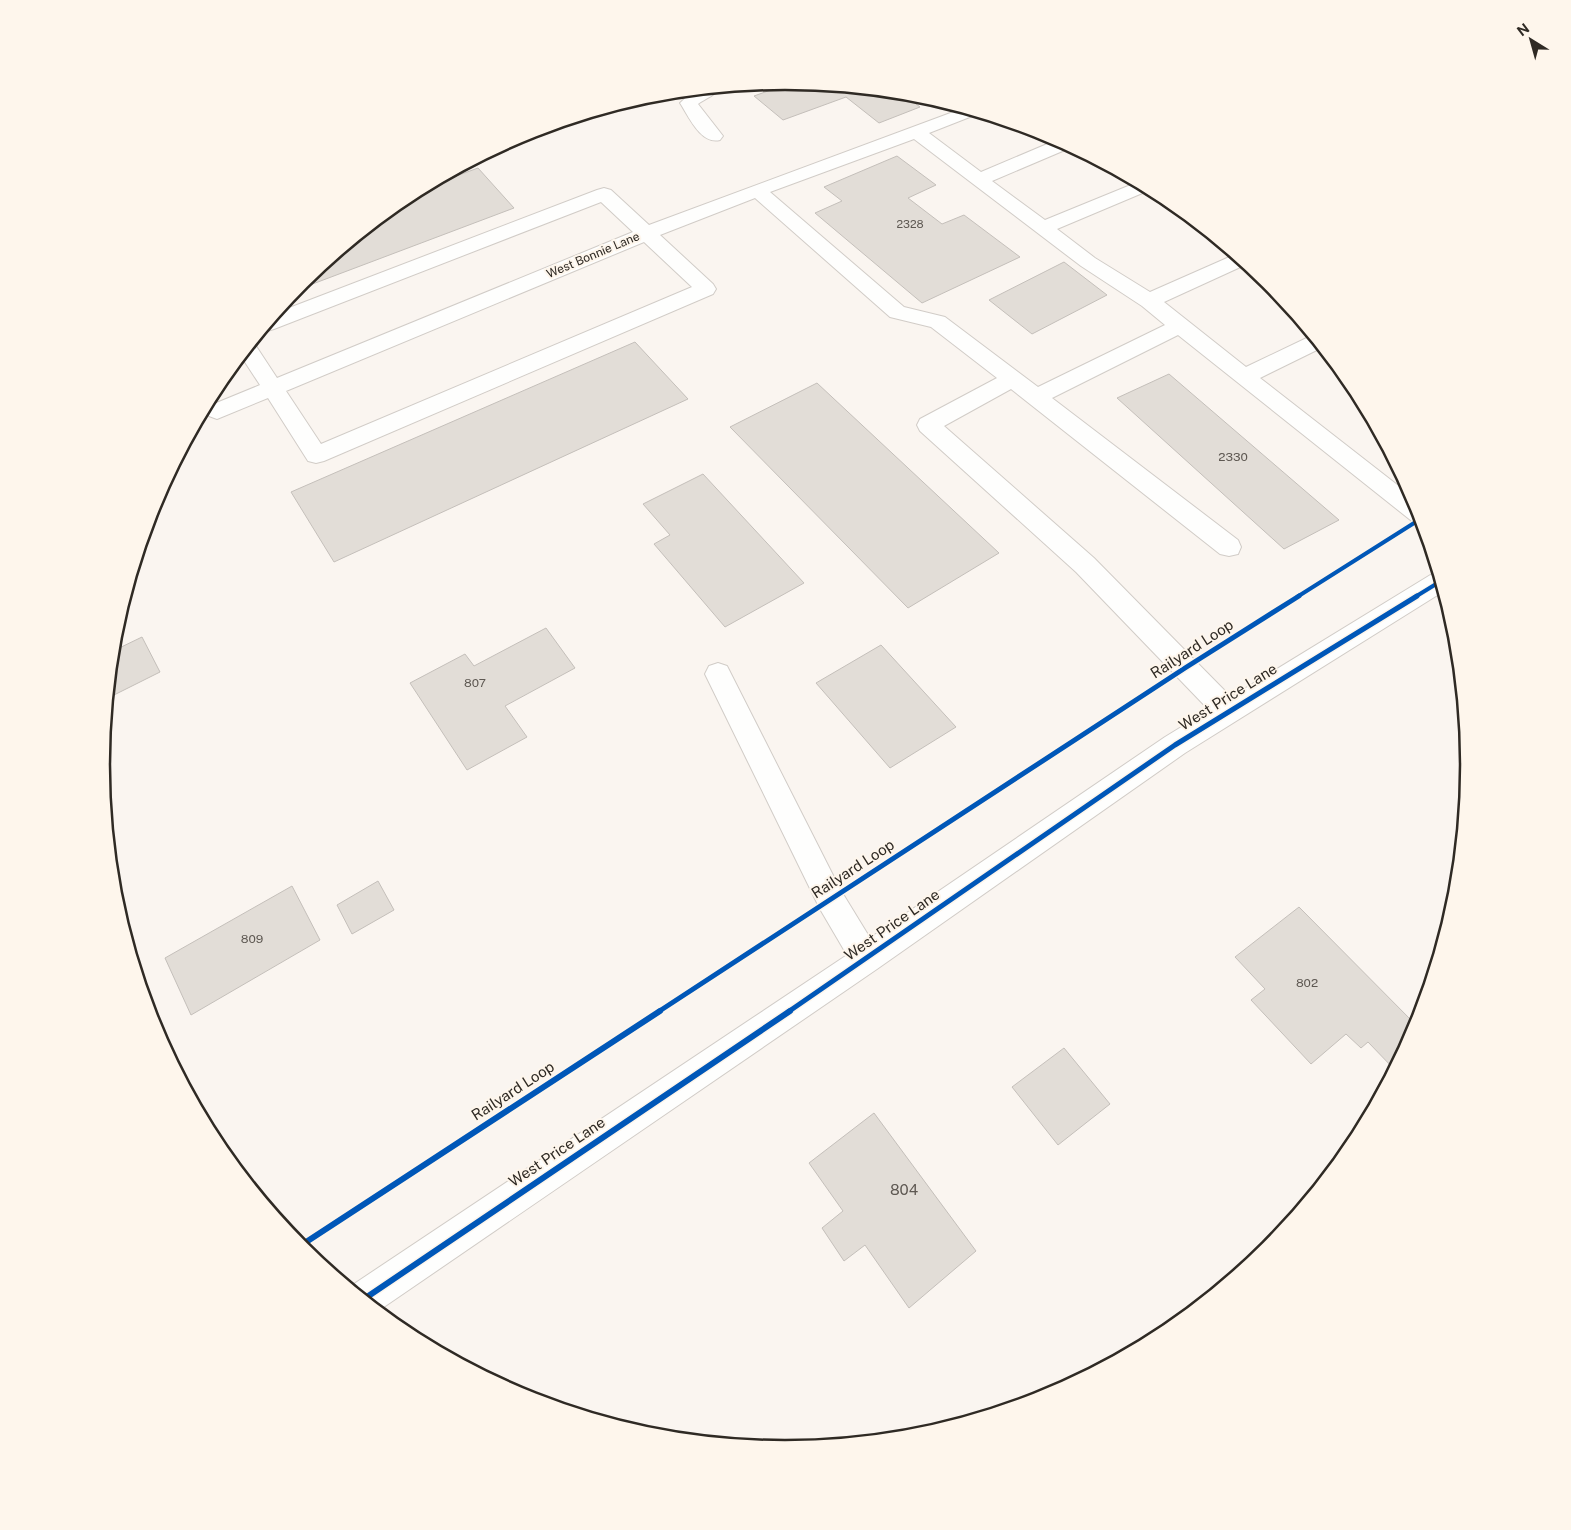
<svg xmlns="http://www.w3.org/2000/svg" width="1571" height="1530" viewBox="0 0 1571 1530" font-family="'Public Sans',sans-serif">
  <rect width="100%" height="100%" fill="#faf5f0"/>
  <g fill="#e2ddd7" stroke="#c4bfba">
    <path d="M793,82L902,93L920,107L879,123L846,97L783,120L754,96Z"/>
    <path d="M897,156L936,185L908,198L942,224L964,215L1020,257L922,303L815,213L842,201L824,187Z"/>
    <path d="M478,168L514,208L294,291L302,281L406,196L421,189Z"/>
    <path d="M1064,262L1107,295L1032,334L989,300Z"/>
    <path d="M635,342L688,399L334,562L291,492Z"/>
    <path d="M1169,374L1339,520L1284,549L1117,398Z"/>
    <path d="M817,383L999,553L908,608L730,427Z"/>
    <path d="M703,474L804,583L725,627L654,544L670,535L643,504Z"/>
    <path d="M546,628L575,668L505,706L527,737L467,770L410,683L465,654L474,666Z"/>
    <path d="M142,637L160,672L108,698L113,651Z"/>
    <path d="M881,645L956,727L890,768L816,683Z"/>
    <path d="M378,881L394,910L352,934L337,905Z"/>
    <path d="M292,886L320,940L191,1015L165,958Z"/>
    <path d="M1299,907L1417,1026L1394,1069L1368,1042L1361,1048L1346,1034L1311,1064L1251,1000L1265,989L1235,957Z"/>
    <path d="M1064,1048L1110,1104L1058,1145L1012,1087Z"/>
    <path d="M874,1113L976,1251L909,1308L865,1245L844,1261L822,1228L843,1211L809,1163Z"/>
  </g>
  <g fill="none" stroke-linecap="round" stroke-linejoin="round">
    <defs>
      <g id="minor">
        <path d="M720,88C717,94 705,99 698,104L723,136L720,140C701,145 689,117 680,103L694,90Z"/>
        <path d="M964,108L980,113L929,133L981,172L1059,139L1072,147L992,181L1045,220L1138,182L1152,189L1057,229L1095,258L1150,292L1234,255L1247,264L1164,302L1246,367L1313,335L1323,347L1260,378L1414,498L1424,524L1413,522L1178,335L1052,398L1238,540L1241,547L1238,554L1229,556L1220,554L1011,389L944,426L1094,558L1231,697L1432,574L1438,572L1444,591L1185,753L877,969L378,1311L351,1288V1286L847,955L820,909L705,674L709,666L718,663L727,666L840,889L870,938L1165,737L1209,710L1076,572L920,431L917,425L920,419L997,378L931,327L890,317L755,198L660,235L713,284L716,289L713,294L324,461L316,463L308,461L268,398L217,419L209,416L206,411L209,406L260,385L241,356L252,342L254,343L277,378L633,232L601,202L274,329L267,331L263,330L276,313L597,190L604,188L611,190L649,225ZM914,139L1081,266L1142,306L1165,325L1038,387L945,317L904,307L770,192ZM644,242L692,287L321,444L286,391Z"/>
      </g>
    </defs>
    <use href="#minor" stroke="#d1ccc7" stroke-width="2"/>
    <use href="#minor" fill="#fefefd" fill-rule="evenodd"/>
    <defs>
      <g id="cycleway-far2">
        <path d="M1297,597L1422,518"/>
        <path d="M1415,597L1441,581"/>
      </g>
      <g id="cycleway-far1">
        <path d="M658,1012L1185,668L1299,596"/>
        <path d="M788,1012L1175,745L1417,596"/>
      </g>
      <g id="cycleway">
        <path d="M300,1246L660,1011"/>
        <path d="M364,1299L790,1011"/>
      </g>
    </defs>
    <use href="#cycleway-far2" stroke="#fef6ec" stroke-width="6"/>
    <use href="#cycleway-far1" stroke="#fef6ec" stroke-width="8"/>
    <use href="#cycleway" stroke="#fef6ec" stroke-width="9"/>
    <use href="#cycleway-far2" stroke="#0057b8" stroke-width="4"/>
    <use href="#cycleway-far1" stroke="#0057b8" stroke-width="5"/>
    <use href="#cycleway" stroke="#0057b8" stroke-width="6"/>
  </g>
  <g text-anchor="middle" stroke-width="4" stroke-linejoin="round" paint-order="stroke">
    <g font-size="11" fill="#5e5852">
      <text x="910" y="228">2328</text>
    </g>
    <g font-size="12" fill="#2f2a24" stroke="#fef6ec">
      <text transform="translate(593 255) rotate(-23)" y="4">West Bonnie Lane</text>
    </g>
    <g font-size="12" fill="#5e5852">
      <text x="1233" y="461">2330</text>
      <text x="475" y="687">807</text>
      <text x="252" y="943">809</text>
      <text x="1307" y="987">802</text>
    </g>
    <g font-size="15" fill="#2f2a24" stroke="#fef6ec">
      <text transform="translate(1192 649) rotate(-33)" y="5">Railyard Loop</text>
      <text transform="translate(1228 697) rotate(-32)" y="5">West Price Lane</text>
      <text transform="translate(853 869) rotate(-33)" y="5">Railyard Loop</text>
      <text transform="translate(892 925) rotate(-35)" y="5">West Price Lane</text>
      <text transform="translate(513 1091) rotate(-33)" y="5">Railyard Loop</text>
      <text transform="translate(557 1152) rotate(-34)" y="5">West Price Lane</text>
    </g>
    <g font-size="15" fill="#5e5852">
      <text x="904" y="1195">804</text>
    </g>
  </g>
  <path d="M0 0H1571V1530H0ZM110 765a675 675 0 1 1 1350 0a675 675 0 1 1-1350 0Z" fill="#fef6ec" fill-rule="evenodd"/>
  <path fill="none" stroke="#2f2a24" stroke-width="2.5" d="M110 765a675 675 0 1 1 1350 0a675 675 0 1 1-1350 0Z"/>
  <g transform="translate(1531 40) rotate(323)" stroke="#fef6ec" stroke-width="4" paint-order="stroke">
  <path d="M0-4L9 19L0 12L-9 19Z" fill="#2f2a24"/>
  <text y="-8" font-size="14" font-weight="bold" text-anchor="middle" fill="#2f2a24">N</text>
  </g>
</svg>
